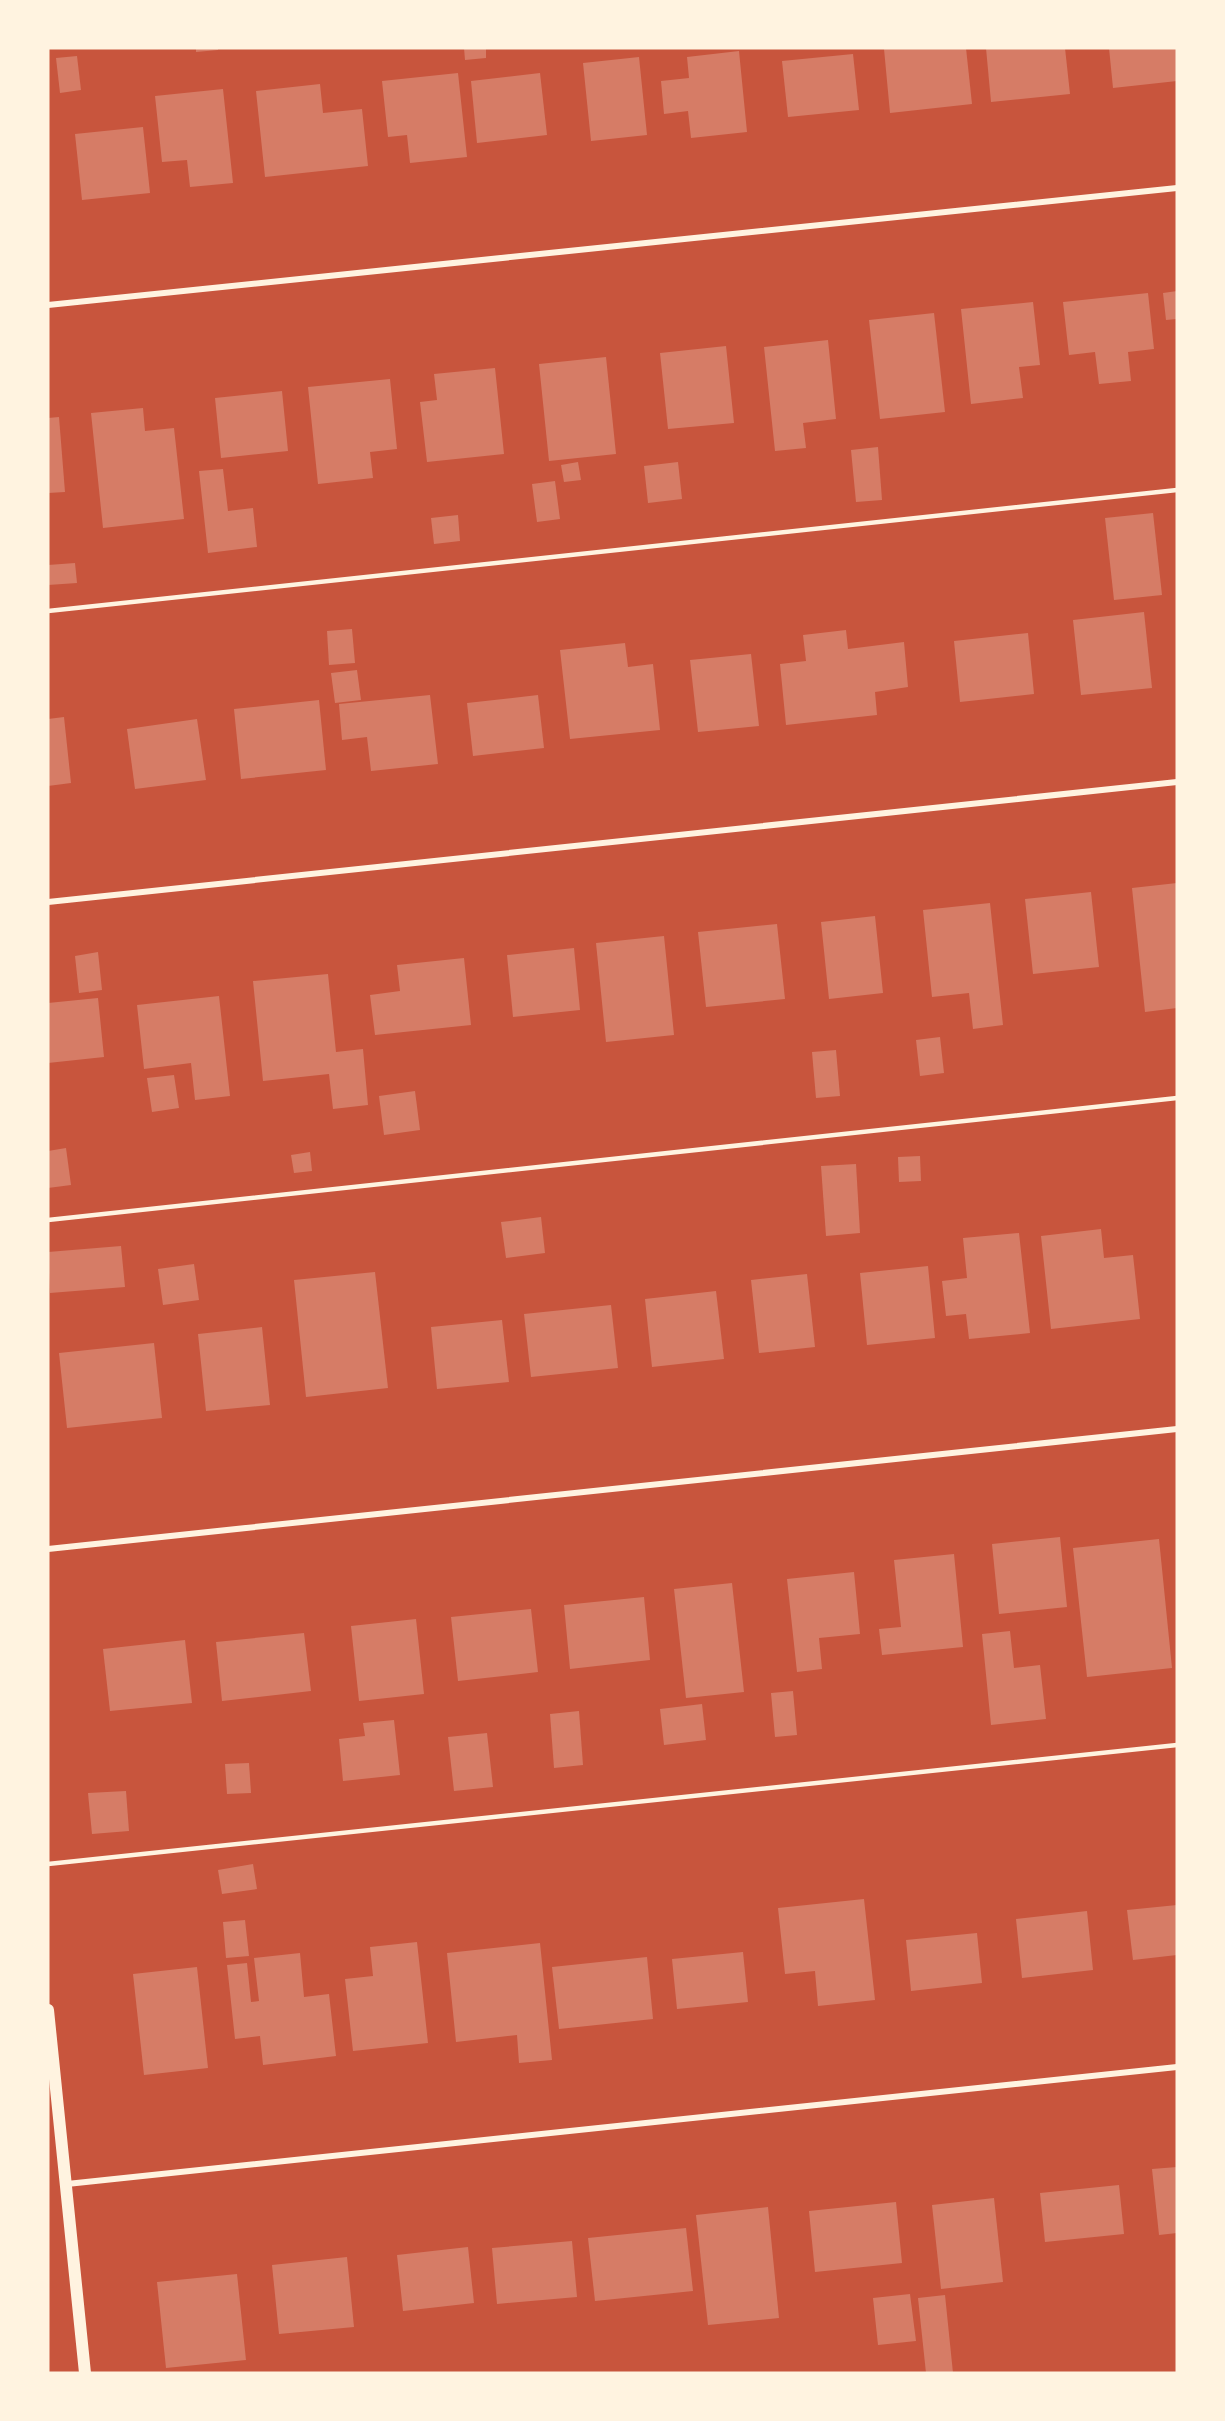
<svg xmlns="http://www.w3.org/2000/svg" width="1225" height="2421" viewBox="0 0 1225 2421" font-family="Inter,sans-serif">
  <rect width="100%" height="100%" fill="#c8553d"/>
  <g fill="#d67c66">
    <path d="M196,48H218V50L196,52Z"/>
    <path d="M464,48H486V58L465,60Z"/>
    <path d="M895,48H966L972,104L890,113L884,49Z"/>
    <path d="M986,48H1065L1070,94L991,102Z"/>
    <path d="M1109,48H1177V81L1113,88Z"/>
    <path d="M739,51L747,132L691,138L688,111L664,114L661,81L689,78L687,57Z"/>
    <path d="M853,54L859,110L788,117L782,61Z"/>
    <path d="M77,56L81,90L60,93L56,58Z"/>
    <path d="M639,57L647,135L591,141L583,63Z"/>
    <path d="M458,73L467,157L410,163L407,135L388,137L382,81Z"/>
    <path d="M540,73L547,135L477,143L471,81Z"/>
    <path d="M320,84L323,113L362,109L368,166L265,177L256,91Z"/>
    <path d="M223,89L233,183L190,187L187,160L162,162L155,96Z"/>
    <path d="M143,127L150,193L82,200L75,134Z"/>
    <path d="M1177,291V319L1166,320L1163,293Z"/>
    <path d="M1148,293L1154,349L1128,352L1131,381L1099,384L1095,352L1069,355L1063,302Z"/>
    <path d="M1033,302L1040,365L1019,367L1023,398L971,404L961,309Z"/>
    <path d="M934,313L945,412L880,419L869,320Z"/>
    <path d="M828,340L836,419L803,423L806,448L775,451L764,347Z"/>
    <path d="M726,346L734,423L668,429L660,353Z"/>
    <path d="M606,357L616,454L549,461L539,364Z"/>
    <path d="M495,368L504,454L427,462L420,402L437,400L434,374Z"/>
    <path d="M390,379L397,449L370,452L373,478L318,484L308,387Z"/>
    <path d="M282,391L288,451L221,458L215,398Z"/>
    <path d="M143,408L145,431L174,428L184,519L103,528L91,413Z"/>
    <path d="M59,417L65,492L48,493V418Z"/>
    <path d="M878,447L882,500L856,502L851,450Z"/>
    <path d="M578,462L581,480L564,482L561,465Z"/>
    <path d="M678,462L682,499L648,503L644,466Z"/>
    <path d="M223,469L228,511L253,508L257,547L208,553L199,471Z"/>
    <path d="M555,481L560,519L537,522L532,484Z"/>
    <path d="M1153,513L1162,595L1114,600L1105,518Z"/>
    <path d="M458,515L460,541L434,544L431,518Z"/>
    <path d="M75,563L77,583L48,585V565Z"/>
    <path d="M1144,612L1152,688L1081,695L1073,620Z"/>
    <path d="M352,629L355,663L329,665L327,631Z"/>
    <path d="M846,630L848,649L904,642L908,687L875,692L877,715L786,725L780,664L806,661L803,635Z"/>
    <path d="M1028,633L1034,694L960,702L954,641Z"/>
    <path d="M625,643L628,667L653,664L660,730L570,739L560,650Z"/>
    <path d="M751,654L759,726L698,732L690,660Z"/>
    <path d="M357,670L361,700L335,703L331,673Z"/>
    <path d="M430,695L438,764L371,771L367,737L342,740L339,704Z"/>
    <path d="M538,695L544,748L473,756L467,703Z"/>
    <path d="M319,700L326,770L241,779L234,709Z"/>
    <path d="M64,717L71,783L48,786V719Z"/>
    <path d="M197,719L206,780L135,789L127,729Z"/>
    <path d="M1177,883V1008L1145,1012L1132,888Z"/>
    <path d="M1091,892L1099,967L1033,974L1025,899Z"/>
    <path d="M990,903L1003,1025L973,1029L969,993L932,997L923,910Z"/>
    <path d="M875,916L883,993L829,999L821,922Z"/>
    <path d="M777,924L785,999L706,1007L698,932Z"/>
    <path d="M664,936L674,1035L606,1042L596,943Z"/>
    <path d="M574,948L580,1010L513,1017L507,955Z"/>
    <path d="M98,952L102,990L79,993L75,956Z"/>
    <path d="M464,958L471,1025L375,1035L370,995L400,991L397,965Z"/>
    <path d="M328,974L336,1052L363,1049L368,1105L333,1109L329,1074L263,1081L253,981Z"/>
    <path d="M219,996L230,1096L195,1100L191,1063L144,1069L137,1005Z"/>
    <path d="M98,998L104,1057L48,1063V1003Z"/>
    <path d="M940,1037L944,1073L920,1076L916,1040Z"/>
    <path d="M836,1050L840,1096L816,1098L812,1052Z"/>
    <path d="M174,1075L179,1108L152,1112L147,1078Z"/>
    <path d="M415,1091L420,1130L384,1135L379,1096Z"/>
    <path d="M66,1148L71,1185L48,1188V1151Z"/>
    <path d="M310,1152L312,1171L294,1173L291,1155Z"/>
    <path d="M920,1156L921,1181L899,1182L898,1157Z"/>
    <path d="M856,1164L860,1233L826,1236L821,1166Z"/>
    <path d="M541,1217L545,1253L506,1258L501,1222Z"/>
    <path d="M1101,1229L1104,1258L1133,1255L1140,1319L1051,1329L1041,1236Z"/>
    <path d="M1019,1233L1030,1333L969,1339L966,1314L946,1316L942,1281L967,1278L963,1238Z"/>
    <path d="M121,1246L125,1287L50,1293L48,1252Z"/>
    <path d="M194,1264L199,1300L163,1305L158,1269Z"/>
    <path d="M928,1266L935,1338L867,1345L860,1273Z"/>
    <path d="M375,1272L388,1388L306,1397L294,1280Z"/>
    <path d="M807,1274L815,1347L759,1353L751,1280Z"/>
    <path d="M716,1291L724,1359L652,1367L645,1299Z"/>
    <path d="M611,1305L618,1368L531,1377L524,1314Z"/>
    <path d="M502,1320L509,1382L437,1389L431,1327Z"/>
    <path d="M262,1327L270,1405L206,1411L198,1334Z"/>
    <path d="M154,1343L162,1418L67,1428L59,1353Z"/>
    <path d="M1060,1537L1067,1607L999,1614L992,1544Z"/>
    <path d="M1159,1539L1172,1668L1087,1677L1073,1548Z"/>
    <path d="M954,1554L963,1647L882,1655L879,1629L901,1627L894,1560Z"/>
    <path d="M854,1572L860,1634L819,1638L822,1669L797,1672L787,1579Z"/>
    <path d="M732,1583L744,1692L686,1698L674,1589Z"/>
    <path d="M644,1597L650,1660L570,1669L564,1605Z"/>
    <path d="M531,1609L538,1672L458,1681L451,1617Z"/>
    <path d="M416,1619L424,1694L359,1701L351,1626Z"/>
    <path d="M1010,1631L1014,1668L1040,1665L1046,1719L991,1725L982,1634Z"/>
    <path d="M304,1633L311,1691L222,1701L216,1642Z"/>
    <path d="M185,1640L192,1703L110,1711L103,1649Z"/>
    <path d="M793,1691L797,1735L775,1737L771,1693Z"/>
    <path d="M702,1704L706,1740L664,1745L660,1709Z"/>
    <path d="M579,1711L583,1765L554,1768L550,1714Z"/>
    <path d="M394,1720L400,1775L343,1781L339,1739L365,1736L363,1723Z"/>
    <path d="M487,1733L493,1787L454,1791L448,1737Z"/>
    <path d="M249,1763L251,1793L227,1794L225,1764Z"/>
    <path d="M126,1791L129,1831L92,1834L88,1793Z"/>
    <path d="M253,1864L257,1889L222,1894L218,1870Z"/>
    <path d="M864,1899L875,2000L818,2006L815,1971L785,1974L778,1908Z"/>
    <path d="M1177,1905V1955L1133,1960L1127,1910Z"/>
    <path d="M1087,1911L1093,1970L1022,1978L1016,1919Z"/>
    <path d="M245,1920L249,1956L226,1958L223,1922Z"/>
    <path d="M977,1933L982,1983L911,1991L906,1940Z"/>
    <path d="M417,1942L428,2043L353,2051L345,1979L373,1976L370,1947Z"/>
    <path d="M540,1943L552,2060L519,2063L517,2035L456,2042L447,1953Z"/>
    <path d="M743,1952L748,2002L677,2009L672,1959Z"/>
    <path d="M300,1953L304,1997L329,1994L336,2056L263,2065L260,2036L235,2039L227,1965L247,1963L251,2002L259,2001L254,1958Z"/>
    <path d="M647,1957L653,2019L559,2029L552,1967Z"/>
    <path d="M197,1967L208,2068L144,2075L133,1974Z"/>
    <path d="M1177,2167V2233L1159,2235L1152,2169Z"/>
    <path d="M1119,2185L1124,2234L1045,2242L1040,2193Z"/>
    <path d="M994,2198L1003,2282L941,2289L932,2205Z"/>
    <path d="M896,2202L902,2263L815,2272L809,2211Z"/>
    <path d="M768,2207L779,2318L708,2325L696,2215Z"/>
    <path d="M686,2228L693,2291L595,2301L588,2238Z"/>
    <path d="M572,2241L577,2297L497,2304L492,2248Z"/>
    <path d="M468,2247L474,2303L403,2311L397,2255Z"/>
    <path d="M347,2257L354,2327L279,2334L272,2265Z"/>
    <path d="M237,2274L246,2360L166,2368L157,2282Z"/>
    <path d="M910,2294L916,2341L878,2345L873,2298Z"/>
    <path d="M945,2295L953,2373H926L918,2298Z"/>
  </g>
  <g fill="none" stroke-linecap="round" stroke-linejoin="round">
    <g stroke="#fff3e0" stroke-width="4.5">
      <path d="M48,611L1177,490"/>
      <path d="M48,1220L1177,1098"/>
      <path d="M48,1864L1177,1745"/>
    </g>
    <g stroke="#fff3e0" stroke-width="6">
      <path d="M48,305L1177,188"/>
      <path d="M48,902L1177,782"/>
      <path d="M48,1549L1177,1429"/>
      <path d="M67,2184L1177,2067"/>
    </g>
    <path stroke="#fff3e0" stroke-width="12" d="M48,2010L85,2373"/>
  </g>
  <rect width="1225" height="2421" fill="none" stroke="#fff3e0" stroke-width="99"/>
</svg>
